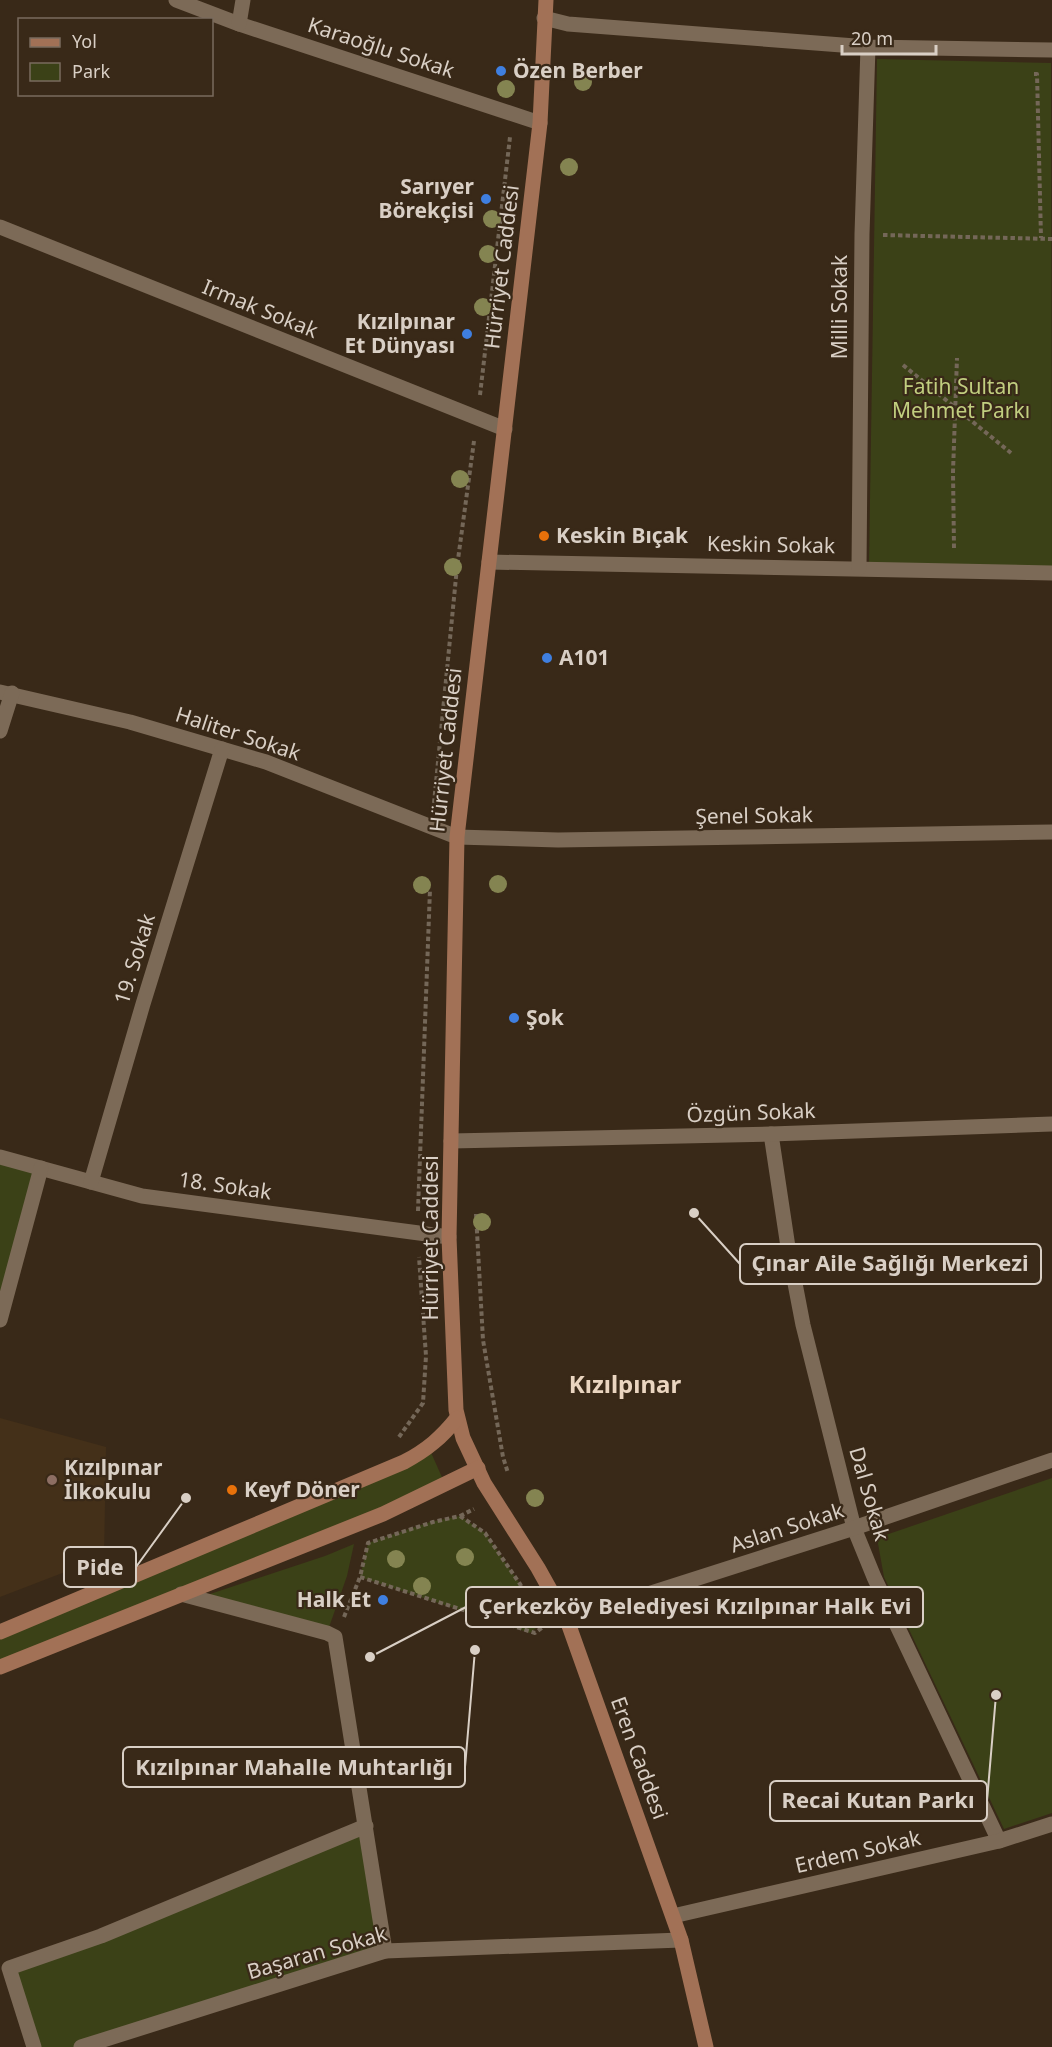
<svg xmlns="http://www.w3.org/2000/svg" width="1052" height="2047" viewBox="0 0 1052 2047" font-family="'Noto Sans',sans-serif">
  <rect width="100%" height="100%" fill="#392918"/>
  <path fill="#443019" d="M0,1418L106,1447L104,1557L0,1597Z"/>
  <g fill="#3b4117">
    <path d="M877,59L1051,63L1052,569L869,564Z"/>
    <path d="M0,1157L41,1168L0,1320Z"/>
    <path d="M429,1448L445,1484L0,1667V1632Z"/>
    <path d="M1052,1478V1813L1004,1829L884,1577L877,1538Z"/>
    <path d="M460,1516L485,1533L520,1584L542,1623L530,1633L360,1577L368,1543L430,1522Z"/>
    <path d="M354,1544L347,1576L327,1633L198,1598L325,1556Z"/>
    <path d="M366,1826L385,1951L81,2047H34L9,1968Z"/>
  </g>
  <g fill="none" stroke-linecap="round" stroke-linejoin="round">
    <g stroke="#746758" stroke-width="4" stroke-dasharray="4.5 3" stroke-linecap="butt">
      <path d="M1034,74H1037L1041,238"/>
      <path d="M883,235L1052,239"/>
      <path d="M903,365L1011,453"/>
      <path d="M480,395L510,137"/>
      <path d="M954,548L953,472L957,358"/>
      <path d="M434,803L457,567L474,441"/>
      <path d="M418,1211L430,889"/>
      <path d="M476,1214L483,1340L503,1457L508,1473"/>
      <path d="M399,1437L423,1403L426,1356L419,1257"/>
      <path d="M460,1516L474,1509"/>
      <path d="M460,1516L485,1533L520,1584L543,1627L535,1633L360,1577L368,1543L433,1522Z"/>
      <path d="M344,1617L360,1577"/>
    </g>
    <path stroke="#7c6a57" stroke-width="15" d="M34,2047L9,1968L101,1936L366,1826"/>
    <g stroke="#7c6a57" stroke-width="15">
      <path d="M176,0L239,24L540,123"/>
      <path d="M544,18L568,24L868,47L1052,50"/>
      <path d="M239,24L243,0"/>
      <path d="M0,227L505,429"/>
      <path d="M489,562L1052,573"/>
      <path d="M859,568L862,234L868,47"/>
      <path d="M0,692L130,722L266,762L457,837L558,840L1052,832"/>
      <path d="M0,731L12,693"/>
      <path d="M771,1134L788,1247L803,1325L854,1528L874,1577L999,1841"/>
      <path d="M451,1141L771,1134L1052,1124"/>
      <path d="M0,1157L142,1196L449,1237"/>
      <path d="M91,1182L143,1004L222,749"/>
      <path d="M0,1320L41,1168"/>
      <path d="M181,1594L327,1633L335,1637L385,1951"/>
      <path d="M567,1620L854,1528L1052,1460"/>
      <path d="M673,1916L999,1841L1052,1824"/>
      <path d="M81,2047L385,1951L681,1940"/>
    </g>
    <g stroke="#a27156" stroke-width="15">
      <path d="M546,0L540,123L457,837L449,1237L456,1410L463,1438L484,1483L538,1568L567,1620L681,1940L706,2047"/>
      <path d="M0,1632L404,1462C427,1450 442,1437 457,1418"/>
      <path d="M0,1667L383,1514L478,1468"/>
    </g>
  </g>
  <g fill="#848451">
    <circle cx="583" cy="82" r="9"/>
    <circle cx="506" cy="89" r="9"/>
    <circle cx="569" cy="167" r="9"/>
    <circle cx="492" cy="219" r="9"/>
    <circle cx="488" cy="254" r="9"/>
    <circle cx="483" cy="307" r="9"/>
    <circle cx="460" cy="479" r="9"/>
    <circle cx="453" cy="567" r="9"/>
    <circle cx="498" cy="884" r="9"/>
    <circle cx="422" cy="885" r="9"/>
    <circle cx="482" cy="1222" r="9"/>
    <circle cx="535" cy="1498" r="9"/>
    <circle cx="465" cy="1557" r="9"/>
    <circle cx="396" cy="1559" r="9"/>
    <circle cx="422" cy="1586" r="9"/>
  </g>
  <g fill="#3f7fe0" stroke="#392918" stroke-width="2">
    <circle cx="501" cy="71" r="6"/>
    <circle cx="486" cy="199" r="6"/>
    <circle cx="467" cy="334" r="6"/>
    <circle cx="547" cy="658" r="6"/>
    <circle cx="514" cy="1018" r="6"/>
    <circle cx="383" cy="1600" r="6"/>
  </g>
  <g fill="#e8710a" stroke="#392918" stroke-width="2">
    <circle cx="544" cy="536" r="6"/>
    <circle cx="232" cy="1490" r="6"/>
  </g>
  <circle fill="#8d6e63" stroke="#392918" stroke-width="2" cx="52" cy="1480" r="6"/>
  <g text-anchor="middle" stroke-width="4.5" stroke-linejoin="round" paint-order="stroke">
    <g font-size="21" fill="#d9cfc5" stroke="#392918">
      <text transform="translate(381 48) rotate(18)" y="7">Karaoğlu Sokak</text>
      <text transform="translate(502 267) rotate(-83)" y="7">Hürriyet Caddesi</text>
      <text transform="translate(840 307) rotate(-90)" y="7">Milli Sokak</text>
      <text transform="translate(260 309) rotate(22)" y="7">Irmak Sokak</text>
      <text transform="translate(771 545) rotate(1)" y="7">Keskin Sokak</text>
      <text transform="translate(238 734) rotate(18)" y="7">Haliter Sokak</text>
      <text transform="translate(446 750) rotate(-84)" y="7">Hürriyet Caddesi</text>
      <text transform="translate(754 816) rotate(-1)" y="7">Şenel Sokak</text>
      <text transform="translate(135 959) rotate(-73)" y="7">19. Sokak</text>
      <text transform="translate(751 1113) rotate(-2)" y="7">Özgün Sokak</text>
      <text transform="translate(225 1186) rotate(8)" y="7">18. Sokak</text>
      <text transform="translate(431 1238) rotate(-90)" y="7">Hürriyet Caddesi</text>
      <text transform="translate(869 1494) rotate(74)" y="7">Dal Sokak</text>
      <text transform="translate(787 1528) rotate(-18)" y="7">Aslan Sokak</text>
      <text transform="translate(639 1758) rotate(70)" y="7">Eren Caddesi</text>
      <text transform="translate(858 1852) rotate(-13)" y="7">Erdem Sokak</text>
      <text transform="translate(317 1953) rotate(-16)" y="7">Başaran Sokak</text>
    </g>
    <g font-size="21" font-weight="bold" fill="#d9cfc5" stroke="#392918" text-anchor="start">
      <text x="513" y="78">Özen Berber</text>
      <text x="474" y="194" text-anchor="end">Sarıyer<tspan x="474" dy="24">Börekçisi</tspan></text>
      <text x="455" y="329" text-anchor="end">Kızılpınar<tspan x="455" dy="24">Et Dünyası</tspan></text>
      <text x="556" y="543">Keskin Bıçak</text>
      <text x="559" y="665">A101</text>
      <text x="526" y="1025">Şok</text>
      <text x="64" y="1475">Kızılpınar<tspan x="64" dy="24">İlkokulu</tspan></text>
      <text x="244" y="1497">Keyf Döner</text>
      <text x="371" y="1607" text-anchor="end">Halk Et</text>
    </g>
    <g font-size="21" fill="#c1ce7f" stroke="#392918">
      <text x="961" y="394">Fatih Sultan<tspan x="961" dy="24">Mehmet Parkı</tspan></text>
    </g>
    <g font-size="24" font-weight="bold" fill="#ead5c0" stroke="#392918">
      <text x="625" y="1393">Kızılpınar</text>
    </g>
  </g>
  <path fill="none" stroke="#d9cfc5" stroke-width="2" d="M694 1213L740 1264M186 1498L136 1567M370 1657L466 1607M475 1650L465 1767M996 1695L987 1801"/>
  <g fill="#d9cfc5" stroke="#392918" stroke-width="2">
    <circle cx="694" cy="1213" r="6"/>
    <circle cx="186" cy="1498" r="6"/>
    <circle cx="370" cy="1657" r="6"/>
    <circle cx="475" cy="1650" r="6"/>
    <circle cx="996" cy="1695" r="6"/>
  </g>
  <g fill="#392918" stroke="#d9cfc5" stroke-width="2">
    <rect x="740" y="1244" width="301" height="40" rx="6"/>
    <rect x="64" y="1547" width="72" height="40" rx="6"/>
    <rect x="466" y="1587" width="457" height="40" rx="6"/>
    <rect x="123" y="1747" width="342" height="40" rx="6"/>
    <rect x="770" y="1781" width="217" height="40" rx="6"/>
  </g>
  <g font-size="22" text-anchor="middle" font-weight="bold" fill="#d9cfc5">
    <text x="890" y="1271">Çınar Aile Sağlığı Merkezi</text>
    <text x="100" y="1575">Pide</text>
    <text x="695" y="1614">Çerkezköy Belediyesi Kızılpınar Halk Evi</text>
    <text x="294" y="1775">Kızılpınar Mahalle Muhtarlığı</text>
    <text x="878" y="1808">Recai Kutan Parkı</text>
  </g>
  <rect x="18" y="18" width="195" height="78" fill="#392918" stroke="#796b5d" stroke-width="1.5"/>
  <rect x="30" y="38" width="30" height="9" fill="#a27156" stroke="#796b5d" stroke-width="1.5"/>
  <text x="72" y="48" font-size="18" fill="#d9cfc5">Yol</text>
  <rect x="30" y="63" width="30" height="18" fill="#3b4117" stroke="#796b5d" stroke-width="1.5"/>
  <text x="72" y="78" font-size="18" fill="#d9cfc5">Park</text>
  <path d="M842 45v9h94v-9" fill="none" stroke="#d9cfc5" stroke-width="3"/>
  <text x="851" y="45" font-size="18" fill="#d9cfc5" stroke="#392918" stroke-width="4.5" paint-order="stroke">20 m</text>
</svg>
